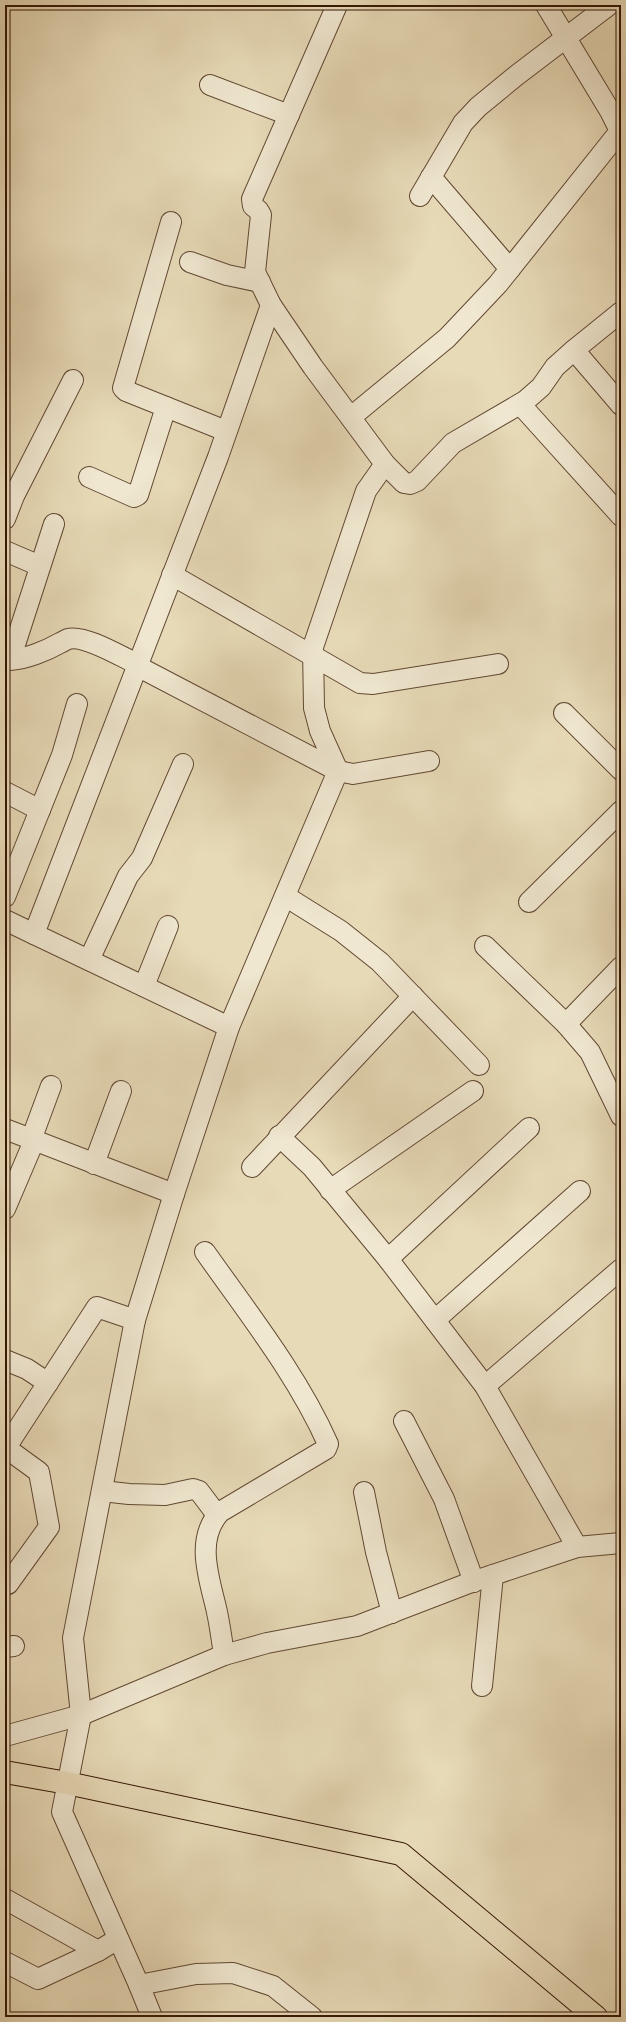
<svg xmlns="http://www.w3.org/2000/svg" width="626" height="2022" viewBox="0 0 626 2022" font-family="'Gentium Book Plus',serif">
  <rect width="100%" height="100%" fill="#e7dab7"/>
  <filter id="stains"><feTurbulence type="fractalNoise" baseFrequency=".005" numOctaves="4"/><feColorMatrix values="0 0 0 0 .2 0 0 0 0 .09 0 0 0 0 .02 0 0 0 .5 -.17"/></filter>
  <radialGradient id="worn" r=".72"><stop offset=".6" stop-color="#630" stop-opacity="0"/><stop offset="1" stop-color="#630" stop-opacity=".3"/></radialGradient>
  <g fill="none" stroke-linecap="round" stroke-linejoin="round">
    <defs>
      <g id="minor">
        <path d="M337,5L252,199L253,206L258,210L261,215L255,272L271,305L313,367L385,464L404,483L410,484L417,481L453,443L525,401L541,387L555,367L574,350L621,312"/>
        <path d="M546,5L610,111L620,131"/>
        <path d="M210,85L289,115"/>
        <path d="M431,177L510,269"/>
        <path d="M420,196L463,123L478,107L517,75L609,5"/>
        <path d="M171,222L123,388L126,391L226,431"/>
        <path d="M190,262L227,275L260,282"/>
        <path d="M271,305L218,457L34,934L229,1027L174,1194L135,1320L73,1638L81,1715L62,1812L139,1985L196,1974L233,1973L273,1986L312,2017"/>
        <path d="M574,350L621,405"/>
        <path d="M520,404L621,516"/>
        <path d="M351,417L447,338L498,284L620,131L621,132"/>
        <path d="M89,477L134,497L138,495L166,407"/>
        <path d="M5,519L14,496L73,380"/>
        <path d="M54,524L10,660C26,659 46,651 60,643C63,642 65,640 68,639C84,634 122,657 137,664"/>
        <path d="M5,551L40,566"/>
        <path d="M172,575L360,683L373,684L498,664"/>
        <path d="M137,666L338,771L353,774L429,761"/>
        <path d="M564,713L621,770"/>
        <path d="M5,792L40,810"/>
        <path d="M285,896L341,931L380,962L479,1065"/>
        <path d="M5,897L62,755L77,704"/>
        <path d="M529,902L621,811"/>
        <path d="M5,920L34,934"/>
        <path d="M485,946L566,1024L590,1052L621,1116"/>
        <path d="M89,960L128,876L142,858L183,764"/>
        <path d="M144,986L168,926"/>
        <path d="M566,1024L621,967"/>
        <path d="M229,1027L338,771L320,731L314,708L313,647L366,491L385,464"/>
        <path d="M5,1129L174,1194"/>
        <path d="M279,1136L312,1167L388,1259L485,1386L577,1547"/>
        <path d="M31,1140L51,1086"/>
        <path d="M94,1164L121,1091"/>
        <path d="M252,1167L413,996"/>
        <path d="M330,1190L473,1091"/>
        <path d="M5,1209L34,1141"/>
        <path d="M205,1252C248,1313 298,1376 328,1444L326,1449L220,1512C194,1540 210,1580 217,1612C220,1626 222,1641 224,1655"/>
        <path d="M388,1259L529,1128"/>
        <path d="M435,1320L580,1191"/>
        <path d="M5,1360L27,1369L48,1383"/>
        <path d="M485,1386L621,1269"/>
        <path d="M404,1421L444,1499L474,1582"/>
        <path d="M6,1448L39,1472L49,1527L8,1584"/>
        <path d="M5,1449L97,1307L135,1320"/>
        <path d="M102,1491L129,1494L165,1495L193,1489L199,1491L217,1515"/>
        <path d="M364,1492L376,1552L392,1613"/>
        <path d="M5,1647L14,1646"/>
        <path d="M482,1686L493,1575"/>
        <path d="M5,1736L81,1715L224,1655L267,1643L357,1626L469,1583L577,1547L621,1543"/>
        <path d="M5,1899L98,1951"/>
        <path d="M5,1962L38,1979L98,1951L118,1939"/>
        <path d="M139,1985L152,2017"/>
      </g>
      <path id="major" d="M5,1772L67,1783L401,1854L596,2017"/>
    </defs>
    <use href="#minor" stroke="#624831" stroke-width="22"/>
    <use href="#major" stroke="#361704" stroke-width="24"/>
    <use href="#minor" stroke="#efe7d0" stroke-width="20"/>
    <use href="#major" stroke="#e7dab7" stroke-width="22"/>
  </g>
  <rect width="626" height="2022" fill="none" stroke="#e7dab7" stroke-width="20"/>
  <rect x="6" y="6" width="614" height="2010" fill="none" stroke="#361704" stroke-width="2"/>
  <rect x="10" y="10" width="606" height="2002" fill="none" stroke="#361704"/>
  <rect width="100%" height="100%" filter="url(#stains)"/>
  <rect width="100%" height="100%" fill="url(#worn)"/>
</svg>
